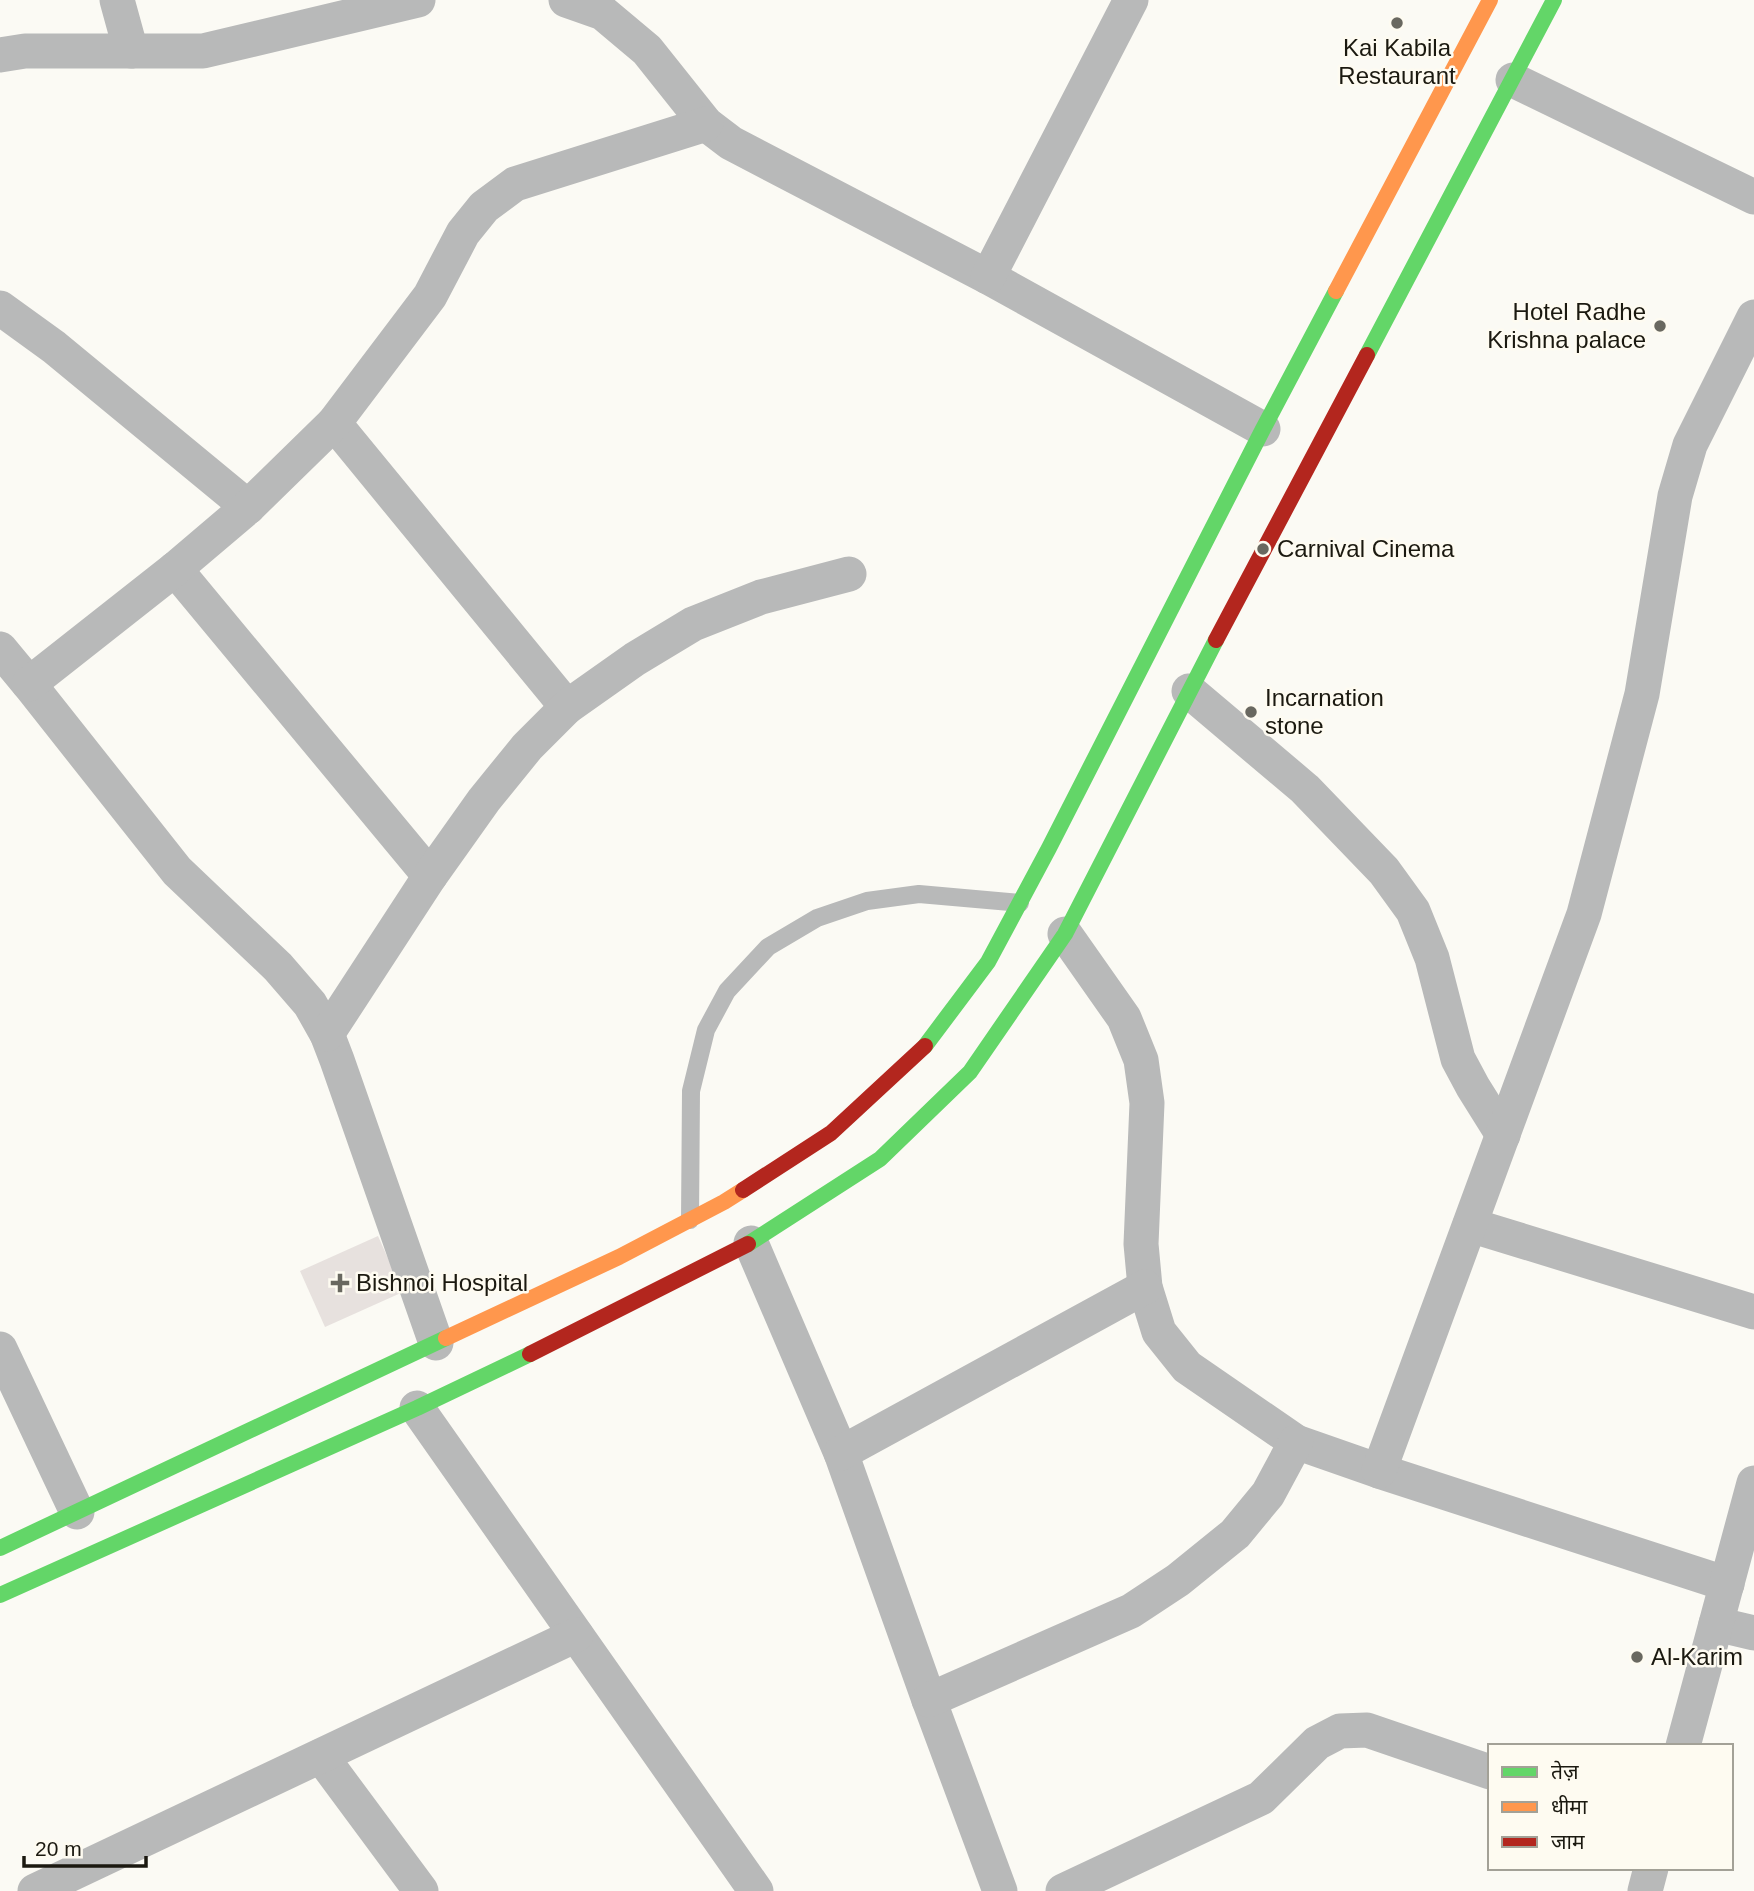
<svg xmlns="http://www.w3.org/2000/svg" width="1754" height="1891" viewBox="0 0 1754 1891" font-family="Arial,'Noto Sans Devanagari',sans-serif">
  <rect width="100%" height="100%" fill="#fbfaf4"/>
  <path fill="#e7e1de" d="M378,1236L403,1292L325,1327L300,1271Z"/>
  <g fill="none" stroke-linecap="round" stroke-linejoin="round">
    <path stroke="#b8b9b9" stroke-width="18" d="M690,1220L691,1091L706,1030L727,991L768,947L817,918L867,901L919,894L1020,903"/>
    <g stroke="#b8b9b9" stroke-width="35">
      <path d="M117,0L131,51"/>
      <path d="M566,0L603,13L647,50L706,124L731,143L988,277L1263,429"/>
      <path d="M0,55L25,51H203L418,0"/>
      <path d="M1513,80L1754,197"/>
      <path d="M988,277L1131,0"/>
      <path d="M0,308L54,347L248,507"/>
      <path d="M334,423L567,707"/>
      <path d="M175,569L430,876"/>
      <path d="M0,649L29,684L177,871L278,967L310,1004L327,1034L337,1060L436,1343"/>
      <path d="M29,684L175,569L248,507L334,423L430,296L463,233L484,207L515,184L706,124"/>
      <path d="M1189,691L1305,789L1384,871L1413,911L1432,958L1458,1059L1473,1087L1503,1135"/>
      <path d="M1065,934L1124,1018L1141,1060L1147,1103L1141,1244L1145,1287L1159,1332L1187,1367L1296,1442L1379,1471L1727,1584"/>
      <path d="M327,1034L430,876L484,800L527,747L567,707L635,659L693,624L761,597L849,574"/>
      <path d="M1470,1225L1754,1312"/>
      <path d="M751,1243L841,1453L929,1700L1000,1891"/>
      <path d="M0,1349L77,1512"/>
      <path d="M417,1408L756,1891"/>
      <path d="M841,1453L1145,1287"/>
      <path d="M1379,1471L1584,914L1642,694L1675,496L1690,445L1754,317"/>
      <path d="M1716,1624L1754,1633"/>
      <path d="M929,1700L1131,1611L1178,1580L1235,1534L1268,1494L1296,1442"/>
      <path d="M1683,1746L1754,1483"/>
      <path d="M321,1756L421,1891"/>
      <path d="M35,1891L576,1635"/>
      <path d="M1063,1891L1261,1798L1317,1743L1340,1731L1367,1730L1490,1772"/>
      <path d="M1645,1891L1651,1868"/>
    </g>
    <g stroke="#63d668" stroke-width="16">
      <path d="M1367,355L1554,0"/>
      <path d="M925,1046L988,962L1049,848L1263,429L1336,291"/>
      <path d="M748,1244L880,1159L970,1072L1065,934L1216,640"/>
      <path d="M0,1548L446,1338"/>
      <path d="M0,1595L417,1408L530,1354"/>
    </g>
    <g stroke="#ff974d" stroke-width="16">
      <path d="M1336,291L1490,0"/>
      <path d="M446,1338L619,1257L724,1202L743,1190"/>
    </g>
    <g stroke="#b3261e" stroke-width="16">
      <path d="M1216,640L1367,355"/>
      <path d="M743,1190L831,1133L925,1046"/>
      <path d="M530,1354L748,1244"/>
    </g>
  </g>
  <g fill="#696860" stroke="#fefbf1" stroke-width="2.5">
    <circle cx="1397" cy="23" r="7"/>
    <circle cx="1660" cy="326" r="7"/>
    <circle cx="1263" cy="549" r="7"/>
    <circle cx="1251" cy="712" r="7"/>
    <path d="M336.5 1272.5h7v7h7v7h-7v7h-7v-7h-7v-7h7z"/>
    <circle cx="1637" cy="1657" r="7"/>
  </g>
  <g text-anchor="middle" stroke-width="5" stroke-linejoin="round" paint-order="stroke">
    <g font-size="24" fill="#1b1910" stroke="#fefbf1" text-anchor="start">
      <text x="1397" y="56" text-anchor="middle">Kai Kabila<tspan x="1397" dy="28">Restaurant</tspan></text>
      <text x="1646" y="320" text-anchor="end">Hotel Radhe<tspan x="1646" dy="28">Krishna palace</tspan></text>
      <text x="1277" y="557">Carnival Cinema</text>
      <text x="1265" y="706">Incarnation<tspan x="1265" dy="28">stone</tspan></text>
      <text x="356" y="1291">Bishnoi Hospital</text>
      <text x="1651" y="1665">Al-Karim</text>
    </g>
  </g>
  <rect x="1488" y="1744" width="245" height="126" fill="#fefbf1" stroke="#a3a197" stroke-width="2"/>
  <rect x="1502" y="1767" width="35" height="10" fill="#63d668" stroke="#a3a197" stroke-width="2"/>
  <text x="1551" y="1779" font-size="21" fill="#1b1910">तेज़</text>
  <rect x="1502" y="1802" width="35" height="10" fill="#ff974d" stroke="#a3a197" stroke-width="2"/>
  <text x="1551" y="1814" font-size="21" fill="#1b1910">धीमा</text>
  <rect x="1502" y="1837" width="35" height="10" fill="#b3261e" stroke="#a3a197" stroke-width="2"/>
  <text x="1551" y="1849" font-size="21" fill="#1b1910">जाम</text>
  <path d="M24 1856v10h122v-10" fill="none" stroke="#1b1910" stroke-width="3.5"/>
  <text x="35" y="1856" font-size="21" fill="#1b1910" stroke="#fefbf1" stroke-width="5" paint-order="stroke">20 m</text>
</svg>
